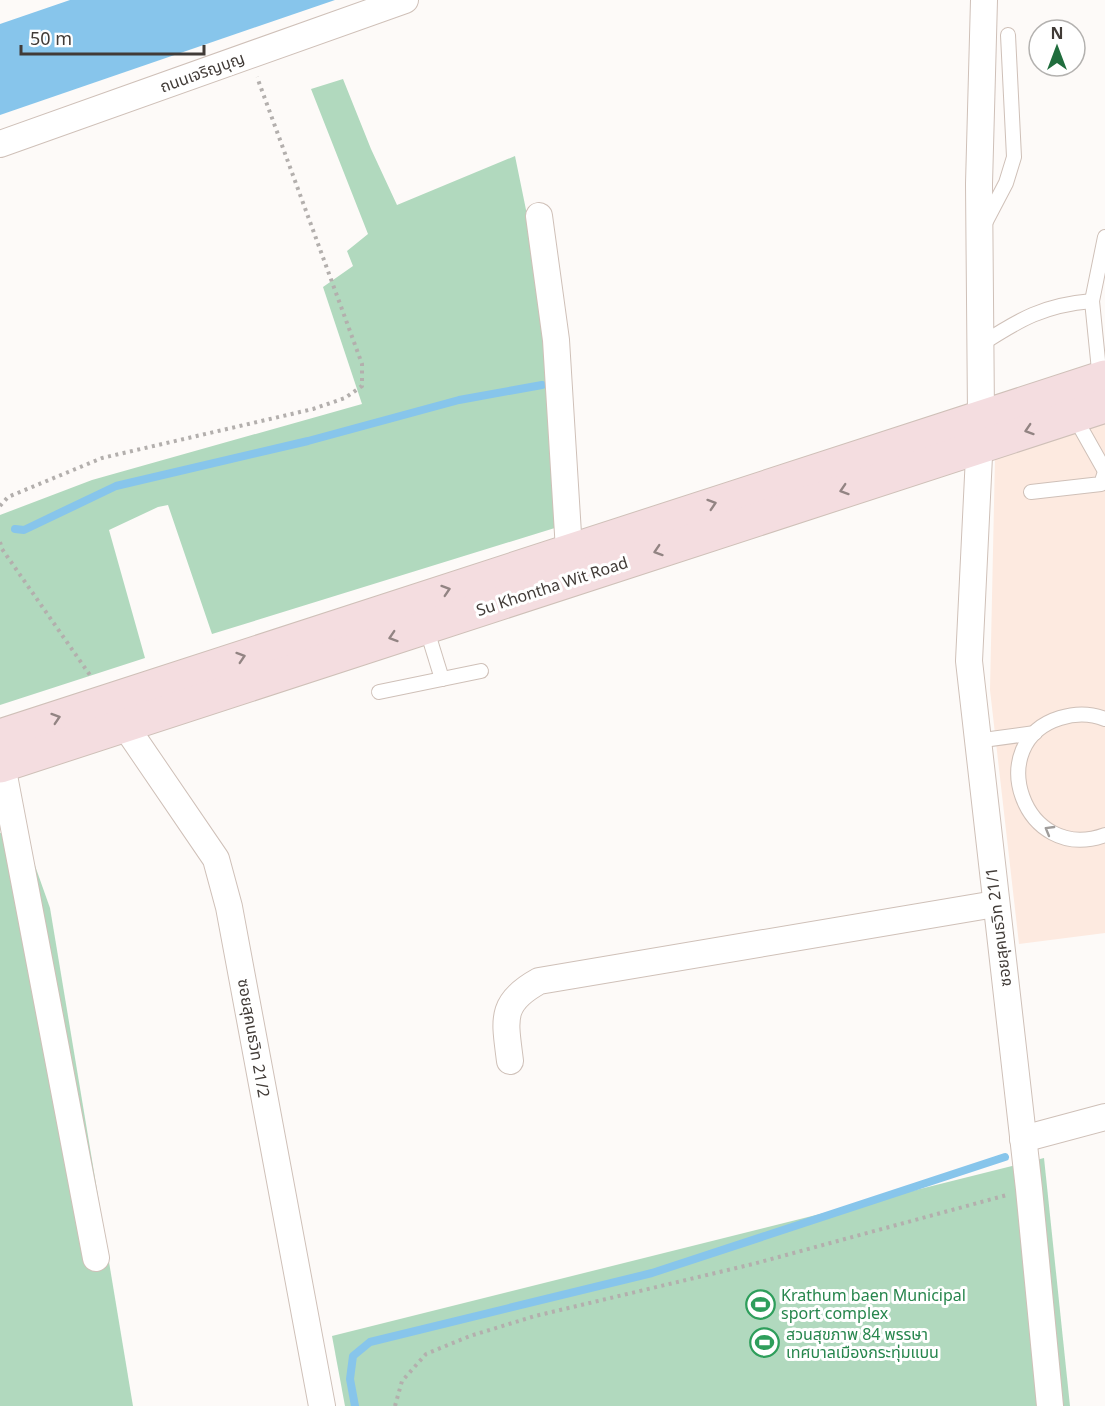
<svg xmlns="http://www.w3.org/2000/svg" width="1105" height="1406" viewBox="0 0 1105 1406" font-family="'Noto Sans','Noto Sans Thai',sans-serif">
  <rect width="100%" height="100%" fill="#fdfaf8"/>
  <path fill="#fdeae0" d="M1105,421V933L1019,944L990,690L995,458Z"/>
  <g fill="#b1d9be">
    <path d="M343,79L371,149L397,205L515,156L533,244L548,358L558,527L212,634L168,505L158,507L109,530L145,658L0,705V515L92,480L362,404L323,287L353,266L347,251L368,234L311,89Z"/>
    <path d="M22,829L50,908L133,1406H0V833Z"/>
    <path d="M1044,1158L1070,1406H345L332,1336Z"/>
  </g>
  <path fill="#87c5eb" d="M70,0H335L0,115V24Z"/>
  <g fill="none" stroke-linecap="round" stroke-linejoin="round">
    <g stroke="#87c5eb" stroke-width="8">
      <path d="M15,529L24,530L116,486L308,441L459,400L542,385"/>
      <path d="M355,1406L350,1379L353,1356L370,1342L652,1273L1005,1157"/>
    </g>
    <defs>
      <g id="service">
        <path d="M984,225L1006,183L1014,157L1008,35"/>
        <path d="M980,345C1020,319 1044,305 1092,301"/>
        <path d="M1100,380L1092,301L1105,237"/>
        <path d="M1074,416L1105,471"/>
        <path d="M1031,492L1101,484L1105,472"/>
        <path d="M426,627L442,679"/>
        <path d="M379,692L481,671"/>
        <path d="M1105,719C1090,713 1076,713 1060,718C982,742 1023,865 1105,835"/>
        <path d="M976,741L1035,733"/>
      </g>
      <g id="minor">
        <path d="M984,0L979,184L981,415L969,661L1029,1189L1050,1406"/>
        <path d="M0,144L405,0"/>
        <path d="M539,216L556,340L569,550"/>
        <path d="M115,711L216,859L229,907L322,1406"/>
        <path d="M2,765L96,1258"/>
        <path d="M510,1061C505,1020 499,1003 539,981L995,904"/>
        <path d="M1023,1139L1105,1117"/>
      </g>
      <g id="secondary">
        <path d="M0,736L1105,377"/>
        <path d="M0,766L1105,406"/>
      </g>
    </defs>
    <use href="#service" stroke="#cfc0b8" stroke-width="16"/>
    <use href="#minor" stroke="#cfc0b8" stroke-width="28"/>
    <use href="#secondary" stroke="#cfc0b8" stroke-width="35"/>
    <g stroke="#b3afad" stroke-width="4" stroke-dasharray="3 4.5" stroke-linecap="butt">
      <path d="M0,506L8,497L102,458L313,409L345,398L362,386V364L257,77"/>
      <path d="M0,542L2,549L92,678"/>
      <path d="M395,1406L402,1381L426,1354L470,1336L535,1316L753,1264L1007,1195"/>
    </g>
    <use href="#service" stroke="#fff" stroke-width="14"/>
    <use href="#minor" stroke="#fff" stroke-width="26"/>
    <use href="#secondary" stroke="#f4dde0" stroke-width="33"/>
  </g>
  <defs><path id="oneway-chevron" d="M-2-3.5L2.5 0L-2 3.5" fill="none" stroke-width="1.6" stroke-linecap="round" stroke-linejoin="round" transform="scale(1.5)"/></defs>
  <g stroke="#928483">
    <use href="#oneway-chevron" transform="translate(1029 430) rotate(162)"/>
    <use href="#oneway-chevron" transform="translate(844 490) rotate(162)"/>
    <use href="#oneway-chevron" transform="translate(712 504) rotate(-18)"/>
    <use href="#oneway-chevron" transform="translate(658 551) rotate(162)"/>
    <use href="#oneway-chevron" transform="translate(446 590) rotate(-18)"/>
    <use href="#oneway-chevron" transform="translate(393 637) rotate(162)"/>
    <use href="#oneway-chevron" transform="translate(241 657) rotate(-18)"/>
    <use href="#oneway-chevron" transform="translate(56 718) rotate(-18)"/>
  </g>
  <use stroke="#a09d9b" href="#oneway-chevron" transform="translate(1049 830) rotate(-150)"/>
  <defs>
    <symbol id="stadium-ring" viewBox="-11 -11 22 22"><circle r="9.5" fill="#fff" stroke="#2e9e5b" stroke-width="1.5"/><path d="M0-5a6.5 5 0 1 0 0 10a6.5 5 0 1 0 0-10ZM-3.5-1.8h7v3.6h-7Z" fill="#2e9e5b"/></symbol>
  </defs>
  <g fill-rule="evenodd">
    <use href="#stadium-ring" x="744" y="1288" width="33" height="33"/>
    <use href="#stadium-ring" x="748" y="1326" width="33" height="33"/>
  </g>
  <g text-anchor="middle" stroke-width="6" stroke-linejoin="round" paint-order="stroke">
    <g font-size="16" fill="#413b37" stroke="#fff">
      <text transform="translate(202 72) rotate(-20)" y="6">ถนนเจริญบุญ</text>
      <text transform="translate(552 586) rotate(-18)" y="6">Su Khontha Wit Road</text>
      <text transform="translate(998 927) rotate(-97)" y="6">ซอยสุคนธวิท 21/1</text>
      <text transform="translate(254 1038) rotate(80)" y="6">ซอยสุคนธวิท 21/2</text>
    </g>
    <g font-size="16" fill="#27864d" stroke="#fff" text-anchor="start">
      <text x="781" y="1301">Krathum baen Municipal<tspan x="781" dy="18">sport complex</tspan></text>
      <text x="786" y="1340">สวนสุขภาพ 84 พรรษา<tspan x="786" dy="18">เทศบาลเมืองกระทุ่มแบน</tspan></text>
    </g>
  </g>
  <g transform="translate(1057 48)"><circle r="28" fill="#ffffff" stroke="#b3b1af" stroke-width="1.5"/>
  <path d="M0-4.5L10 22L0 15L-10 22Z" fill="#206d3d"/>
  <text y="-9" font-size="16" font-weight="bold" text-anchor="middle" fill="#413b37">N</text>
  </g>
  <path d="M21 45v9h183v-9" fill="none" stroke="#413b37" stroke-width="3"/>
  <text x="30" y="45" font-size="18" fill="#413b37" stroke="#ffffff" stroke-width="4.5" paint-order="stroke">50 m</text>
</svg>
